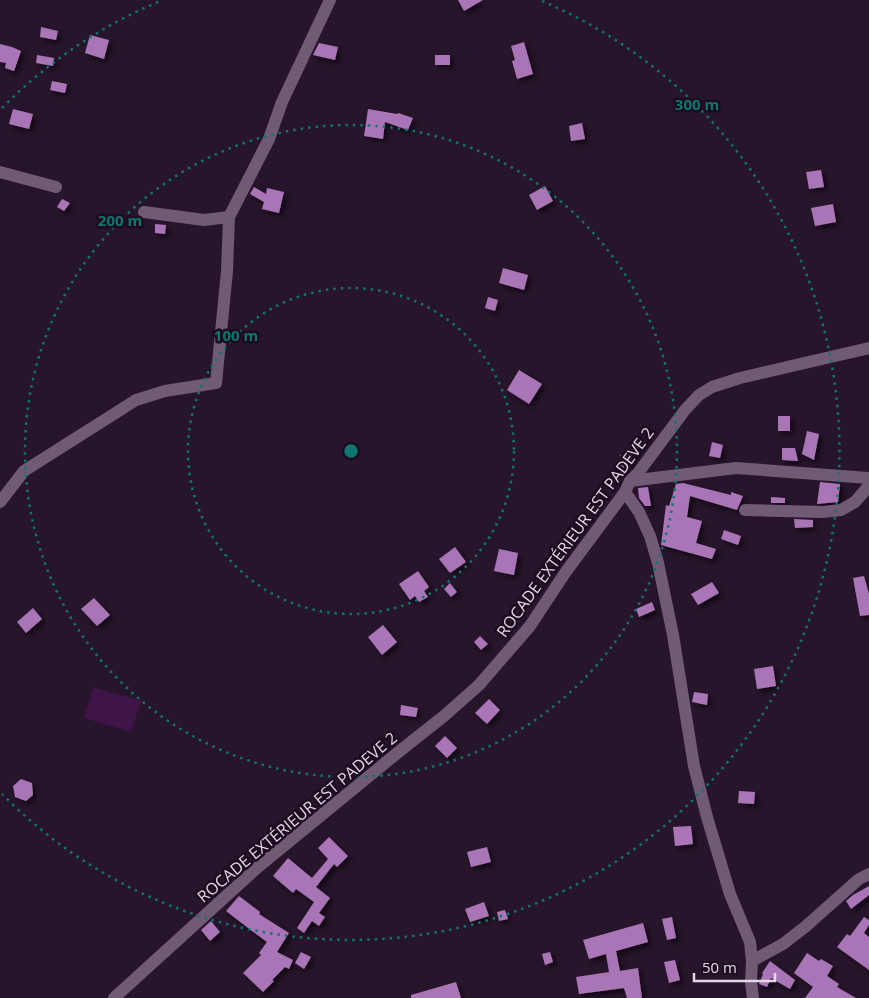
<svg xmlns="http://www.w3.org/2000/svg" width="869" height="998" viewBox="0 0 869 998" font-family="'Open Sans',sans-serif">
  <defs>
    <filter id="shadow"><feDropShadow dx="3.5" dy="3.5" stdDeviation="2.5" flood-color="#0009"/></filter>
  </defs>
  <rect width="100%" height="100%" fill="#27152b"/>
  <path fill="#3f1448" d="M93,687L141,701L131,732L84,718Z"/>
  <g fill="#aa74b6" filter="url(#shadow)">
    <path d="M458,0H483L464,11Z"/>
    <path d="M41,27L58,31L56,40L40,37Z"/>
    <path d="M90,35L109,40L104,59L85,53Z"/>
    <path d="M524,42L533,74L517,79L512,61L515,60L511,46Z"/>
    <path d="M319,43L338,47L335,60L313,55Z"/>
    <path d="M0,44L12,47L21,51L14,71L5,68L6,63L0,62Z"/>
    <path d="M37,55L54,58L53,66L36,63Z"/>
    <rect x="435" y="55" width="15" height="10"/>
    <path d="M52,81L67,84L65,93L50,90Z"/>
    <path d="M13,109L33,114L29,129L9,124Z"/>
    <path d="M368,109L397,114L398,113L413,118L408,130L385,122L383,139L364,136Z"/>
    <path d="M582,123L585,139L571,141L569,126Z"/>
    <path d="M821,170L824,187L809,189L806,172Z"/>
    <path d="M545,186L553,201L537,210L529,195Z"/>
    <path d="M254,187L266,194L267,188L284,192L279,213L262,209L264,202L250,194Z"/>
    <path d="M62,199L70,203L64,211L57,207Z"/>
    <path d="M833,204L836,222L815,226L811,208Z"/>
    <path d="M155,224L166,225L165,234L155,233Z"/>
    <path d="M503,268L528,275L524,290L499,283Z"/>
    <path d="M488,297L498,300L495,311L485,308Z"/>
    <path d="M519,370L542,384L529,404L507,390Z"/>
    <rect x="778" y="416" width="12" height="15"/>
    <path d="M807,431L819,434L814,460L802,454Z"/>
    <path d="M712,442L723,445L720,458L709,456Z"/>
    <path d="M782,448H795L798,461L782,460Z"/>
    <path d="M628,454L629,467L621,468L620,455Z"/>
    <path d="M820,482L840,484L838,502L817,504Z"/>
    <path d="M683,483L731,495V492L743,496L737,510L690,496L687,517L702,521L696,543L716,549L712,559L661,545L666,505L669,506L676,484Z"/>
    <path d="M648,487L651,506H645L639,498L638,488Z"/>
    <path d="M771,497L785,498V503H771Z"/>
    <path d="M794,519L813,520V527L795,528Z"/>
    <path d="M724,530L741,536L738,545L721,539Z"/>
    <path d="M455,547L466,562L450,573L439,559Z"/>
    <path d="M499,549L518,553L514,575L494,571Z"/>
    <path d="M418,571L429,587L424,591L428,597L419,602L415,596L410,600L399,584Z"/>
    <path d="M864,576L869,594V615L860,616L853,578Z"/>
    <path d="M712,582L719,593L698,605L691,594Z"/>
    <path d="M450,583L457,592L451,597L444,589Z"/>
    <path d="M94,598L110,615L97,626L81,609Z"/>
    <path d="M652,602L655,610L639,617L636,609Z"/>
    <path d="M33,608L42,619L26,633L17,622Z"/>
    <path d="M383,625L397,642L382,655L368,637Z"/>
    <path d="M480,636L488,644L481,650L474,642Z"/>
    <path d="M773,666L776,686L757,689L754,669Z"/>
    <path d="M694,692L708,694L707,705L692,702Z"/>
    <path d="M489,699L500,710L487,724L475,713Z"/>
    <path d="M401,705L418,708L416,717L400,715Z"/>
    <path d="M445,736L457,748L447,758L435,746Z"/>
    <path d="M21,779L32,783L33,795L26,801L15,797L13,786Z"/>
    <path d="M739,791L755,792L754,804L738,803Z"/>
    <path d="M691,826L693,844L675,846L673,827Z"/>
    <path d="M329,837L348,856L337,867L334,864L316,887L330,898L319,913L325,917L319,926L312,921L304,933L297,928L314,902L296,889L293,893L273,876L288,858L312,878L328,859L318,848Z"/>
    <path d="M487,847L491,862L471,867L467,852Z"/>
    <path d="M869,886V895L851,909L846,901L853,895Z"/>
    <path d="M239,896L260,912L259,914L289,933L277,952L293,960L289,969L285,967L272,980L274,981L263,992L243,973L261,955L259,953L267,942L252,931L226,911Z"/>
    <path d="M484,902L489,916L470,922L465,909Z"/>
    <path d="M505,910L508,919L499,921L497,912Z"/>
    <path d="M672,917L676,938L667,940L662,919Z"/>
    <path d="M864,917L869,920V925L864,933L869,937V970L837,947L847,934L850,936Z"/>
    <path d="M211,921L220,932L210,941L201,930Z"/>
    <path d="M643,923L648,942L616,951L620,971L638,968L642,998H627L624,988L579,994L576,977L609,972L606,954L589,959L583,940Z"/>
    <path d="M301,952L311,957L304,969L295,963Z"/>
    <path d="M550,952L553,962L545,965L542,954Z"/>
    <path d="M807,953L819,961L821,959L833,966L827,976L839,984L837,987L856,998H805L813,987L794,973Z"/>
    <path d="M675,960L680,980L669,983L664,962Z"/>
    <path d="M770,961L795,980L790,989L771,978L767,987L759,984L763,974L762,973Z"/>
    <path d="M456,982L461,998H411V995Z"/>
  </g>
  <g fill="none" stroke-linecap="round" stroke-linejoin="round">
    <g stroke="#705a75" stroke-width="12">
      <path d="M0,172L56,187"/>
      <path d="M144,212L204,220L229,217"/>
      <path d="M630,481L736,468L869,478"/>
      <path d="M625,492L639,512L650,536L658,563L673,635L694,766L707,817L730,894L750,942L752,961L751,982L753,998"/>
      <path d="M0,502L24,471L136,400L165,391L216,383L227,271L229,217L269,139L282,102L330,0"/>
      <path d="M745,510L823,512L841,510L855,502L867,488L869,482"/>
      <path d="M752,961L783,944L805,927L859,879L869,874"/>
      <path d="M114,998L258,867L401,750L444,716L479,685L530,626L565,573L625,492L630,481L638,473L685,410L699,395L712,387L740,378L869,348"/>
    </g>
  </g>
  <g fill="none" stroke="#0f766e" stroke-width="2.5" stroke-dasharray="2.5 5">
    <circle cx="351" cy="451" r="163"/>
    <circle cx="351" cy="451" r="326"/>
    <path d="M2 108A489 489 0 0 1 160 1M542 1A489 489 0 1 1 2 794"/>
  </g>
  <g text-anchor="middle" stroke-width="5" stroke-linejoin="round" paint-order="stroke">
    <g font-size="16" fill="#e4d7e6" stroke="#1d0b21">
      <text transform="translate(575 532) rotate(-54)" y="6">ROCADE EXTÉRIEUR EST PADEVE 2</text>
      <text transform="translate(297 817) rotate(-40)" y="6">ROCADE EXTÉRIEUR EST PADEVE 2</text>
    </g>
  </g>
  <circle cx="351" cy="451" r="8" fill="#0f766e" stroke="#1d0b21" stroke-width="2.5"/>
  <g font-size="15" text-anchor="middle" font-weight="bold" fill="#0f766e" stroke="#1d0b21" stroke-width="5" stroke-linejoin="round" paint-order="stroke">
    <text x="697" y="110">300 m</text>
    <text x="120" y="226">200 m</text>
    <text x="236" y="341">100 m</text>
  </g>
  <path d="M694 973v8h81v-8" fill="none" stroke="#e4d7e6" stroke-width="2.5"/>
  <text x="702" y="973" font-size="15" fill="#e4d7e6" stroke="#1d0b21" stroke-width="4" paint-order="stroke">50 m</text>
</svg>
